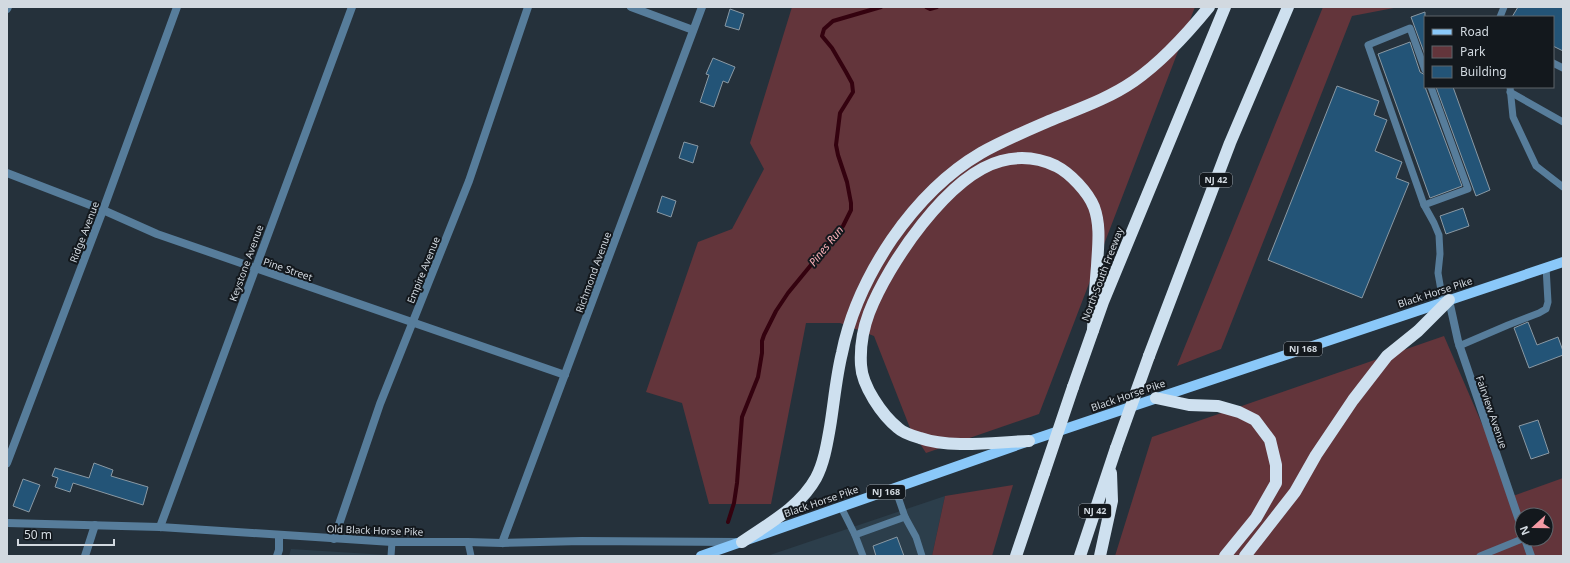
<svg xmlns="http://www.w3.org/2000/svg" width="1570" height="563" viewBox="0 0 1570 563" font-family="'Noto Sans',sans-serif">
  <rect width="100%" height="100%" fill="#25313b"/>
  <g fill="#2c3e4b">
    <path d="M945,496L932,556H767Z"/>
    <path d="M291,549L402,556H289Z"/>
  </g>
  <g fill="#63353b" fill-rule="evenodd">
    <path d="M792,7H1195L1039,414L926,453L910,428L874,336L840,323H806L771,504H709L682,403L646,392L698,242L732,229L764,169L750,143Z"/>
    <path d="M1323,7H1399L1352,16L1221,349L1177,366Z"/>
    <path d="M1444,336L1513,496L1563,478V556H1115L1152,437ZM1522,515H1546V539H1522Z"/>
    <path d="M1013,485L992,556H932L945,496Z"/>
  </g>
  <g fill="none" stroke-linecap="round" stroke-linejoin="round">
    <g stroke="#34020f" stroke-width="4">
      <path d="M926,7L930,9L937,7"/>
      <path d="M728,522L734,503L737,483L742,417L758,377L762,353V341L764,335L776,311L788,293L843,226L851,210V203L847,182L838,155L836,145L840,113L853,92L852,83L846,72L832,48L822,36L824,29L833,21L881,7"/>
    </g>
  </g>
  <g fill="#235477" stroke="#8a99a4">
    <path d="M1518,7H1563V51L1553,46V17H1512Z"/>
    <path d="M730,9L744,14L739,30L725,26Z"/>
    <path d="M1425,12V55L1411,17Z"/>
    <path d="M1410,42L1420,72L1425,75V87L1462,186L1430,198L1378,54Z"/>
    <path d="M713,58L735,67L728,83L723,81L714,107L700,102L709,75L706,74Z"/>
    <path d="M1337,86L1379,101L1374,115L1387,120L1375,151L1402,162L1396,178L1409,183L1362,298L1268,260Z"/>
    <path d="M1436,87H1453L1490,190L1476,196Z"/>
    <path d="M684,142L698,146L693,163L679,158Z"/>
    <path d="M662,196L676,201L671,217L657,212Z"/>
    <path d="M1463,208L1469,226L1446,234L1440,216Z"/>
    <path d="M1528,322L1537,345L1558,337L1563,351V355L1529,368L1514,328Z"/>
    <path d="M1538,420L1549,453L1531,459L1519,426Z"/>
    <path d="M94,463L113,470L111,476L148,487L143,505L73,483L70,492L55,487L58,478L52,476L55,468L89,478Z"/>
    <path d="M23,479L40,485L29,512L13,506Z"/>
    <path d="M897,537L904,556H876L873,546Z"/>
  </g>
  <g fill="none" stroke-linecap="round" stroke-linejoin="round">
    <g stroke="#577d9b" stroke-width="7">
      <path d="M1500,17L1504,7"/>
      <path d="M1553,63L1563,68"/>
      <path d="M1425,70L1410,28L1368,45L1424,205L1434,223L1439,235L1440,254L1438,273L1443,302"/>
      <path d="M1510,87L1513,117L1536,166L1563,187"/>
      <path d="M1510,92L1563,122"/>
      <path d="M1424,205L1468,189L1431,87"/>
      <path d="M1459,346L1508,325L1539,313L1546,309L1548,302L1546,267"/>
      <path d="M841,507L855,535L905,517L895,488"/>
      <path d="M905,517L916,537L922,556"/>
      <path d="M855,535L863,556"/>
      <path d="M468,542L471,556"/>
      <path d="M391,556L392,542"/>
      <path d="M1480,556L1522,539"/>
    </g>
    <g stroke="#577d9b" stroke-width="8">
      <path d="M631,7L693,30"/>
      <path d="M7,9L8,7"/>
      <path d="M7,173L103,210L157,234L565,375"/>
      <path d="M1449,300L1458,341L1522,529"/>
      <path d="M7,463L103,210L177,7"/>
      <path d="M160,527L352,7"/>
      <path d="M334,539L380,404L469,181L528,7"/>
      <path d="M1525,539L1531,556"/>
      <path d="M502,543L702,7"/>
      <path d="M85,556L95,525"/>
      <path d="M277,556L279,550V535"/>
    </g>
    <path stroke="#577d9b" stroke-width="8" d="M7,523L160,527L392,542H468L502,543L582,541L737,542"/>
    <path stroke="#8ac8f9" stroke-width="10" d="M701,556L1029,441L1563,262"/>
    <g stroke="#cee0ef" stroke-width="12">
      <path d="M1149,356L1230,143L1288,7"/>
      <path d="M1073,387L1103,302L1225,7"/>
      <path d="M1156,398L1189,405L1218,406L1239,412L1255,420L1270,440L1276,465V483L1256,518L1225,556"/>
      <path d="M1029,441C996,442 951,449 920,438C913,436 903,433 898,428C882,415 862,386 861,365C860,348 863,329 869,313C888,264 948,175 1001,161C1019,156 1039,158 1056,166C1070,173 1088,192 1094,207C1101,226 1098,246 1097,266C1095,288 1094,309 1093,330"/>
      <path d="M742,542C768,524 800,507 816,478C824,463 827,444 830,427C834,403 836,377 842,353C850,313 869,273 892,239C915,206 945,174 981,153C1002,141 1026,131 1049,121C1078,109 1108,99 1134,81C1163,61 1187,34 1209,7"/>
      <path d="M1016,556L1044,473"/>
      <path d="M1080,556L1116,448"/>
      <path d="M1100,556L1112,501L1111,473"/>
      <path d="M1245,556L1295,492L1316,455L1353,400L1387,356L1418,331L1449,300"/>
    </g>
    <g stroke="#cee0ef" stroke-width="12">
      <path d="M1116,448L1149,356"/>
      <path d="M1044,473L1073,387"/>
    </g>
  </g>
  <g text-anchor="middle" stroke-width="4" stroke-linejoin="round" paint-order="stroke">
    <g fill="#13181d" stroke="#999fa6" stroke-width="1">
      <rect x="1200" y="173" width="32" height="14" rx="3"/>
      <rect x="1284" y="342" width="38" height="14" rx="3"/>
      <rect x="867" y="485" width="38" height="14" rx="3"/>
      <rect x="1079" y="504" width="32" height="14" rx="3"/>
    </g>
    <g font-size="9" font-weight="bold" fill="#d2d9e0">
      <text x="1216" y="183">NJ 42</text>
      <text x="1303" y="352">NJ 168</text>
      <text x="886" y="495">NJ 168</text>
      <text x="1095" y="514">NJ 42</text>
    </g>
    <g font-size="10" fill="#d2d9e0" stroke="#13181d">
      <text transform="translate(84 232) rotate(-69)" y="4">Ridge Avenue</text>
      <text transform="translate(246 263) rotate(-70)" y="4">Keystone Avenue</text>
      <text transform="translate(288 269) rotate(19)" y="4">Pine Street</text>
      <text transform="translate(423 270) rotate(-68)" y="4">Empire Avenue</text>
      <text transform="translate(593 272) rotate(-70)" y="4">Richmond Avenue</text>
      <text transform="translate(1102 274) rotate(-69)" y="4">North-South Freeway</text>
      <text transform="translate(1435 292) rotate(-18)" y="4">Black Horse Pike</text>
      <text transform="translate(1128 395) rotate(-19)" y="4">Black Horse Pike</text>
      <text transform="translate(1492 412) rotate(71)" y="4">Fairview Avenue</text>
      <text transform="translate(821 501) rotate(-19)" y="4">Black Horse Pike</text>
      <text transform="translate(375 530) rotate(2)" y="4">Old Black Horse Pike</text>
    </g>
    <g font-size="11" font-style="italic" fill="#f8aeb6" stroke="#13181d">
      <text transform="translate(826 246) rotate(-51)" y="4">Pines Run</text>
    </g>
  </g>
  <rect width="1570" height="563" fill="none" stroke="#d2d9e0" stroke-width="16"/>
  <rect x="1424" y="16" width="130" height="72" fill="#13181d" stroke="#5f656b"/>
  <rect x="1432" y="29" width="20" height="6" fill="#8ac8f9" stroke="#5f656b"/>
  <text x="1460" y="36" font-size="12" fill="#d2d9e0">Road</text>
  <rect x="1432" y="46" width="20" height="12" fill="#63353b" stroke="#5f656b"/>
  <text x="1460" y="56" font-size="12" fill="#d2d9e0">Park</text>
  <rect x="1432" y="66" width="20" height="12" fill="#235477" stroke="#5f656b"/>
  <text x="1460" y="76" font-size="12" fill="#d2d9e0">Building</text>
  <g transform="translate(1534 527) rotate(249)"><circle r="19" fill="#13181d" stroke="#5f656b"/>
  <path d="M0-3L7 15L0 10L-7 15Z" fill="#f49aa5"/>
  <text y="-6" font-size="11" font-weight="bold" text-anchor="middle" fill="#d2d9e0">N</text>
  </g>
  <path d="M18 539v6h96v-6" fill="none" stroke="#d2d9e0" stroke-width="2"/>
  <text x="24" y="539" font-size="12" fill="#d2d9e0" stroke="#13181d" stroke-width="3" paint-order="stroke">50 m</text>
</svg>
